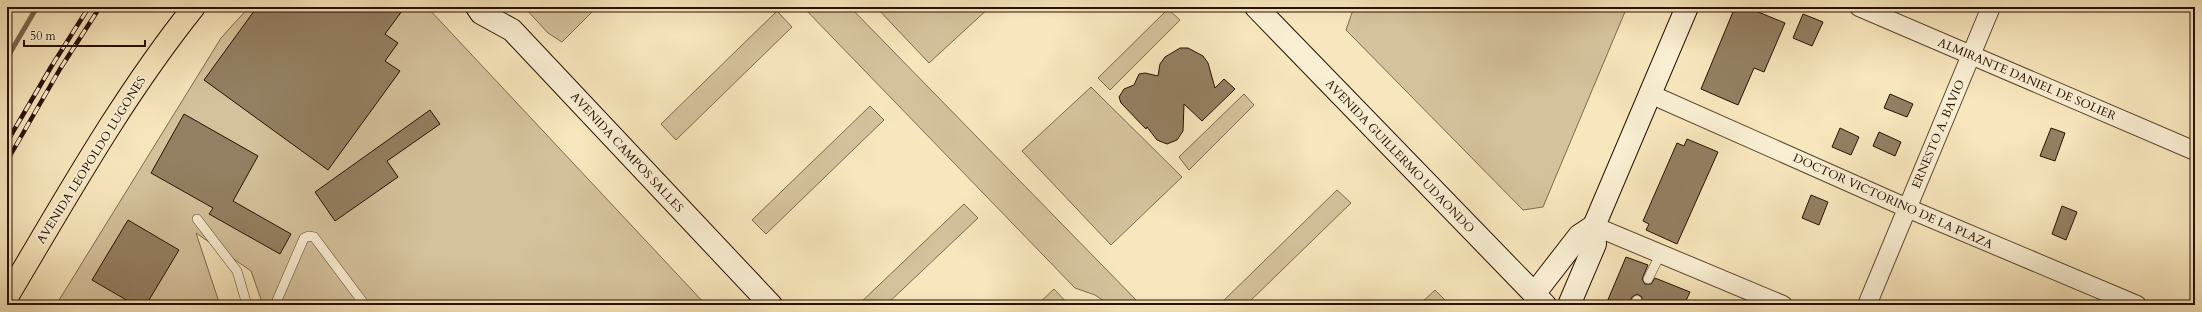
<svg xmlns="http://www.w3.org/2000/svg" width="2202" height="312" viewBox="0 0 2202 312" font-family="Cardo,serif">
  <rect width="100%" height="100%" fill="#f8e6bc"/>
  <filter id="stains"><feTurbulence type="fractalNoise" baseFrequency=".005" numOctaves="4"/><feColorMatrix values="0 0 0 0 .2 0 0 0 0 .09 0 0 0 0 .02 0 0 0 .5 -.17"/></filter>
  <radialGradient id="worn" r=".72"><stop offset=".6" stop-color="#630" stop-opacity="0"/><stop offset="1" stop-color="#630" stop-opacity=".3"/></radialGradient>
  <g fill="#d5c29c" stroke="#7e694e">
    <path d="M249,7H427L706,305H263L251,271L196,233L220,305H56L221,38Z"/>
    <path d="M524,7H597L562,42L548,33Z"/>
    <path d="M803,7H850L1141,305H1110L1095,295L1075,288Z"/>
    <path d="M876,7H990L929,63Z"/>
    <path d="M1354,7H1627L1543,207L1523,210L1346,30Z"/>
    <path d="M1168,9L1180,20L1110,90L1098,78Z"/>
    <path d="M777,11L792,27L676,140L661,124Z"/>
    <path d="M1091,87L1182,177L1111,245L1022,151Z"/>
    <path d="M1244,94L1254,105L1189,170L1179,157Z"/>
    <path d="M870,106L884,120L766,234L752,220Z"/>
    <path d="M1337,190L1351,203L1246,305H1219Z"/>
    <path d="M964,204L978,218L886,305H858Z"/>
    <path d="M1054,289L1069,305H1037Z"/>
    <path d="M1435,290L1450,305H1419Z"/>
  </g>
  <g fill="none" stroke-linecap="round" stroke-linejoin="round">
    <path stroke="#7a654a" stroke-width="5" d="M7,58L37,7"/>
  </g>
  <g fill="#947f62" stroke="#281000">
    <path d="M257,7H405L385,34L398,43L385,61L400,71L328,170L204,80Z"/>
    <path d="M1735,7H1746L1785,23L1764,72L1754,68L1738,105L1701,89Z"/>
    <path d="M1803,14L1823,22L1812,46L1793,38Z"/>
    <path d="M1180,48H1188L1203,56L1208,63L1215,88L1224,79L1235,89L1202,121L1184,104L1183,131L1177,140L1167,144L1157,140L1147,127L1146,129L1121,103L1119,97L1124,89L1134,85L1139,74L1145,73L1158,76L1160,64L1165,57Z"/>
    <path d="M1890,94L1913,104L1907,117L1884,108Z"/>
    <path d="M430,110L440,124L387,161L398,177L335,221L315,192Z"/>
    <path d="M184,114L258,156L233,201L291,234L280,254L209,214L213,208L151,173Z"/>
    <path d="M1840,128L1859,137L1851,155L1832,147Z"/>
    <path d="M2051,128L2065,133L2055,161L2040,156Z"/>
    <path d="M1879,132L1901,142L1895,156L1873,146Z"/>
    <path d="M1687,139L1718,152L1677,244L1646,230L1649,224L1643,221L1677,143L1684,146Z"/>
    <path d="M1811,195L1828,202L1819,225L1802,218Z"/>
    <path d="M2062,206L2077,212L2066,240L2052,234Z"/>
    <path d="M128,220L179,250L146,305H135L92,280Z"/>
    <path d="M1626,257L1648,265L1642,279L1645,284H1651L1655,278L1690,292L1684,305H1641L1642,297L1637,294L1632,297L1628,305H1614L1607,302Z"/>
  </g>
  <g fill="none" stroke-linecap="round" stroke-linejoin="round">
    <defs>
      <g id="service">
        <path d="M197,219L237,271L247,305"/>
        <path d="M1648,279L1660,255"/>
        <path d="M275,305L304,238L309,236L314,237L365,305"/>
        <path d="M1634,305L1637,300"/>
      </g>
      <g id="minor">
        <path d="M1859,7L2195,151"/>
        <path d="M1650,94L1907,208L2137,305"/>
        <path d="M1594,226L1783,305"/>
        <path d="M1867,305L1991,7"/>
      </g>
      <g id="secondary">
        <path d="M477,7L481,13L512,30L771,305"/>
        <path d="M1256,7L1545,305"/>
        <path d="M1534,294L1579,236L1594,226"/>
        <path d="M1569,305L1595,244L1594,226L1687,7"/>
      </g>
      <path id="motorway" d="M7,297C66,198 122,97 194,7"/>
    </defs>
    <use href="#service" stroke="#5c462f" stroke-width="10"/>
    <use href="#minor" stroke="#5c462f" stroke-width="20"/>
    <use href="#secondary" stroke="#281000" stroke-width="24"/>
    <use href="#motorway" stroke="#281000" stroke-width="24"/>
    <use href="#service" stroke="#faefd3" stroke-width="9"/>
    <use href="#minor" stroke="#faefd3" stroke-width="18"/>
    <use href="#secondary" stroke="#faefd3" stroke-width="22"/>
    <use href="#motorway" stroke="#f8e6bc" stroke-width="22"/>
    <defs>
      <g id="rail">
        <path d="M7,142L51,67L89,7"/>
        <path d="M7,161L60,69L100,7"/>
      </g>
    </defs>
    <use href="#rail" stroke="#281000" stroke-width="4.5"/>
    <use href="#rail" stroke="#faefd3" stroke-width="3" stroke-dasharray="9" stroke-linecap="butt"/>
  </g>
  <g text-anchor="middle" stroke-width="4" stroke-linejoin="round" paint-order="stroke">
    <g font-size="12" fill="#281000" stroke="#faefd3">
      <text transform="translate(2027 79) rotate(23)" y="4">ALMIRANTE DANIEL DE SOLIER</text>
      <text transform="translate(1938 134) rotate(-67)" y="4">ERNESTO A. BAVIO</text>
      <text transform="translate(627 152) rotate(47)" y="4">AVENIDA CAMPOS SALLES</text>
      <text transform="translate(1400 156) rotate(46)" y="4">AVENIDA GUILLERMO UDAONDO</text>
      <text transform="translate(91 160) rotate(-58)" y="4">AVENIDA LEOPOLDO LUGONES</text>
      <text transform="translate(1893 201) rotate(24)" y="4">DOCTOR VICTORINO DE LA PLAZA</text>
    </g>
  </g>
  <rect width="2202" height="312" fill="none" stroke="#f8e6bc" stroke-width="24"/>
  <rect x="8" y="8" width="2186" height="296" fill="none" stroke="#281000" stroke-width="2"/>
  <rect x="12" y="12" width="2178" height="288" fill="none" stroke="#281000"/>
  <path d="M24 40v6h121v-6" fill="none" stroke="#281000" stroke-width="2"/>
  <text x="30" y="40" font-size="12" fill="#281000" stroke="#faefd3" stroke-width="3" paint-order="stroke">50 m</text>
  <rect width="100%" height="100%" filter="url(#stains)"/>
  <rect width="100%" height="100%" fill="url(#worn)"/>
</svg>
